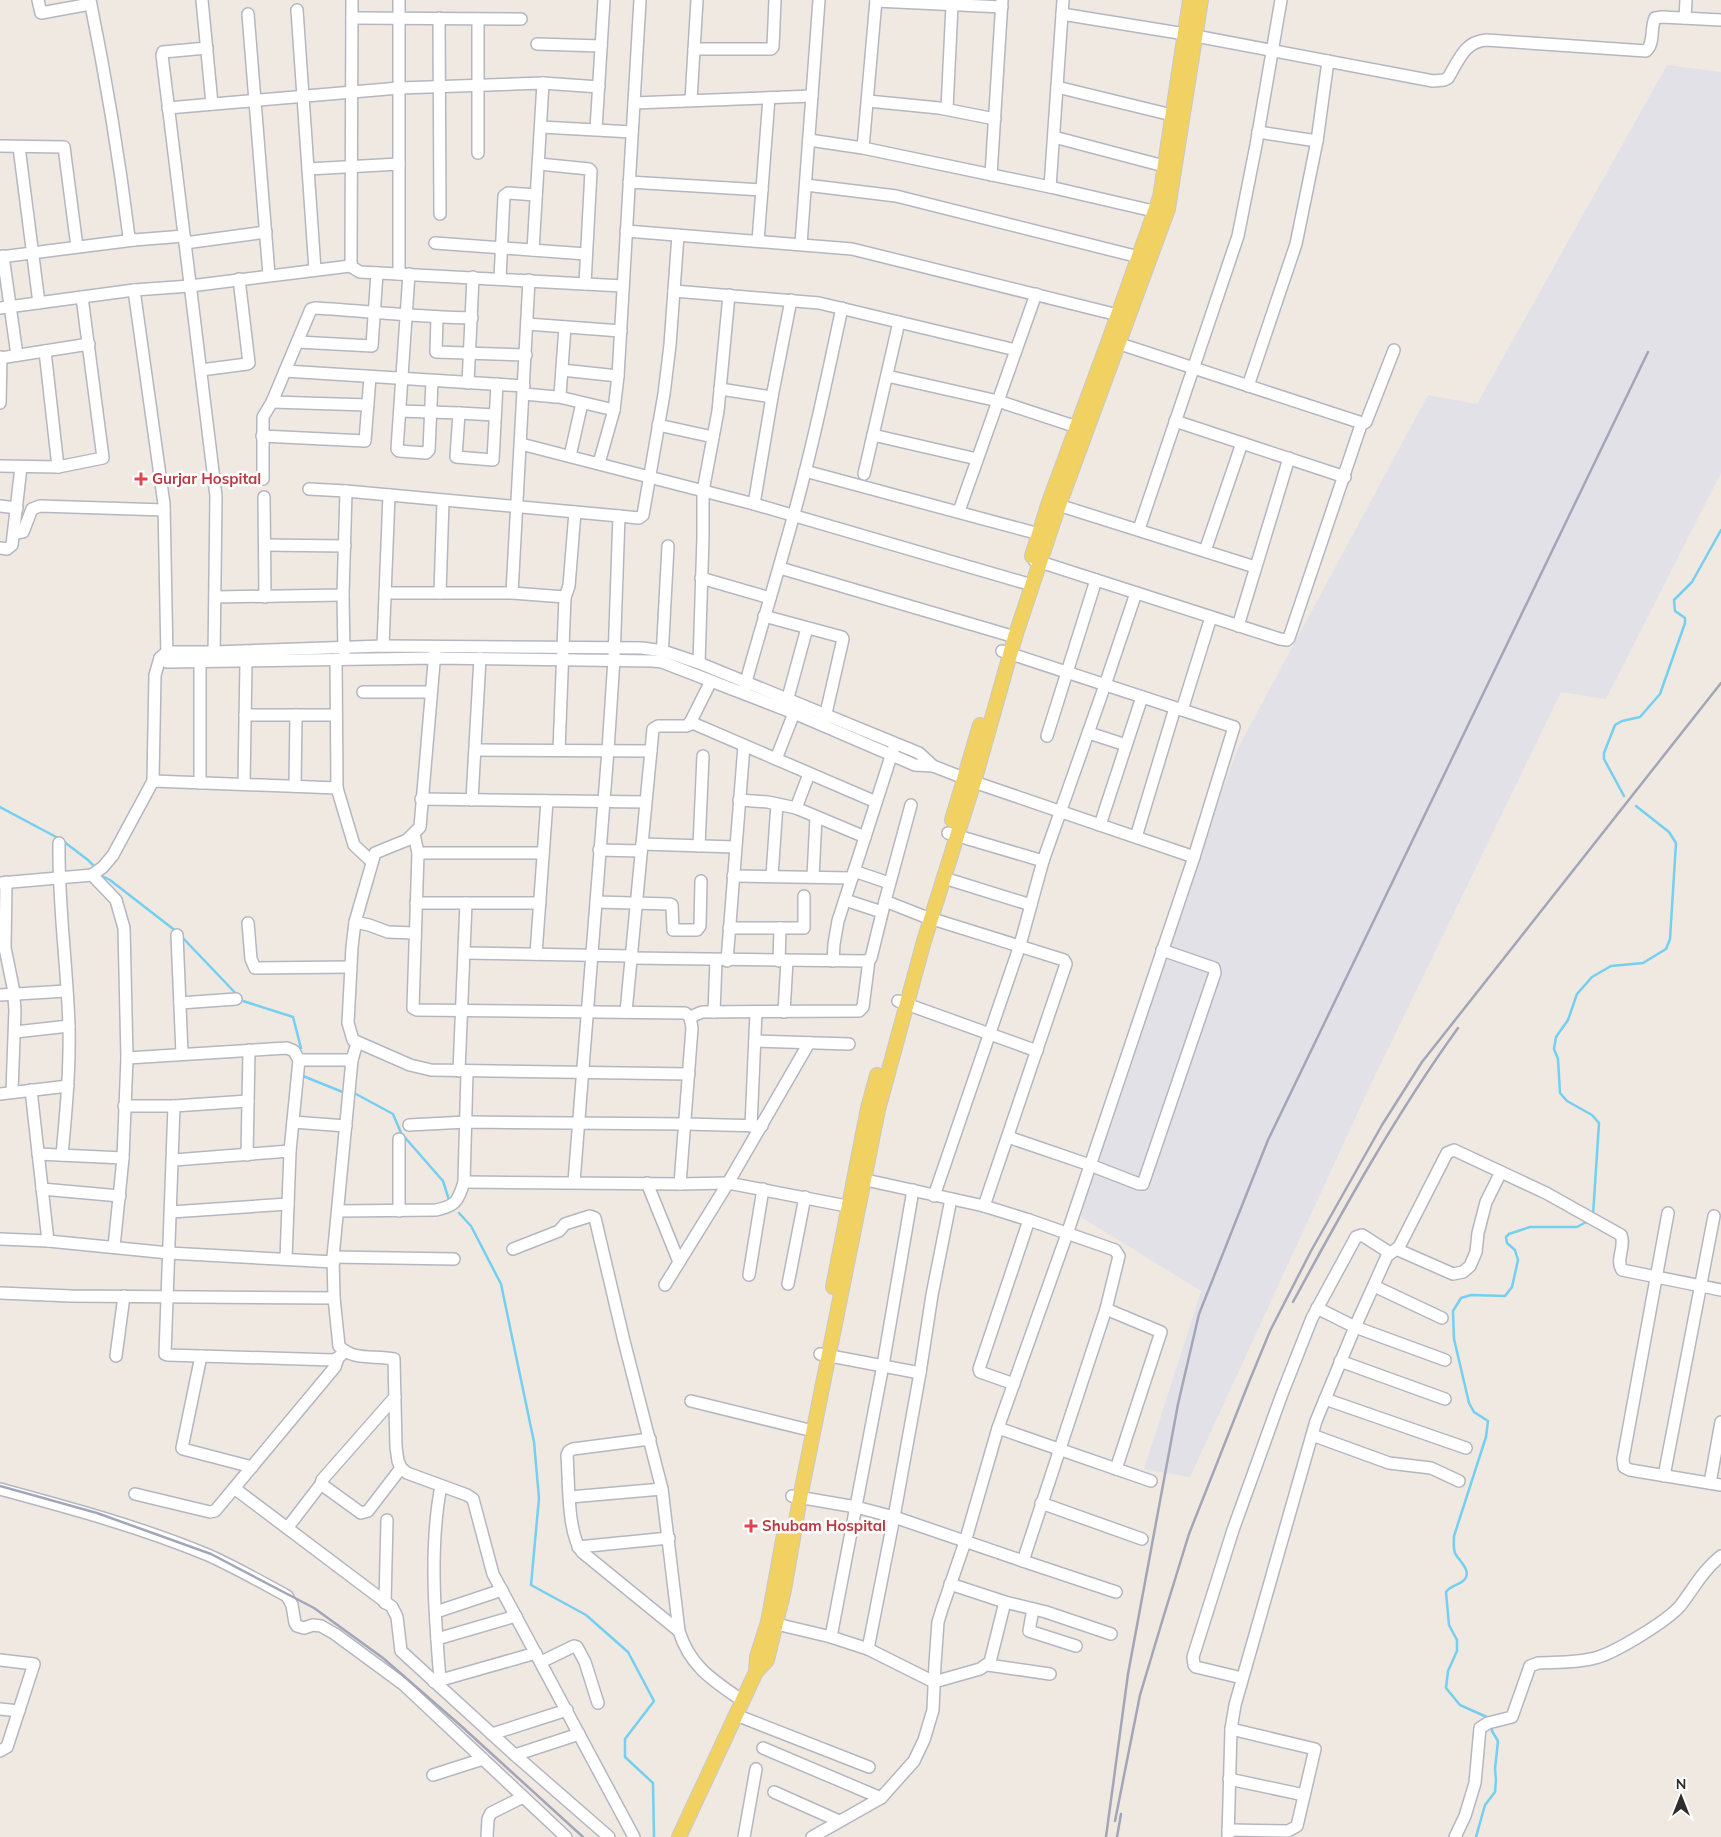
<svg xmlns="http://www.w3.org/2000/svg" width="1721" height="1837" viewBox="0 0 1721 1837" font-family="Mulish,sans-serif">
  <rect width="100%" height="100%" fill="#efe9e1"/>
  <path fill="#e3e1e8" d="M1667,65L1721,72V473L1606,699L1561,692L1371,1084L1190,1477L1144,1469L1201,1291L1068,1209L1238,748L1428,395L1477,404Z"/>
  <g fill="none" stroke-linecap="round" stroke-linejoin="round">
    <g stroke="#75cff0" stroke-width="2.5">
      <path d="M1624,796L1604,759V753L1615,725L1622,721L1640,717L1660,694L1685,623V618L1675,611L1674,600L1692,582L1721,530"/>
      <path d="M0,807L58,838"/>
      <path d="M63,841L88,860L95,867"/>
      <path d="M102,876L110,880L177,932"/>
      <path d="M181,936L243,1001L293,1017L301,1048"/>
      <path d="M303,1072V1076L345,1093"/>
      <path d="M356,1094L393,1114L401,1133L443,1181L449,1200"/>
      <path d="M459,1213L471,1226L501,1284L534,1442L539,1498L531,1585L586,1615L628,1652L654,1701L625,1739V1757L653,1783L654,1837"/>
      <path d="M1593,1215L1599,1123L1592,1115L1567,1101L1560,1093L1558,1059L1554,1049L1556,1037L1568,1020L1577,994L1592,977L1611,966L1643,963L1666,949L1670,939L1676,843L1669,832L1636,806"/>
      <path d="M1489,1718L1460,1705L1446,1688L1448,1671L1457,1651V1640L1449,1625L1446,1592C1451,1585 1457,1586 1463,1581C1474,1572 1458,1560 1455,1553C1453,1548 1454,1541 1454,1536L1486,1437L1488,1421L1474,1412L1469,1403L1454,1339L1453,1311L1461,1298L1471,1295L1505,1296L1512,1287L1518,1260L1515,1250L1507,1243L1506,1237L1509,1234L1530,1227H1577L1588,1221"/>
      <path d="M1476,1837L1485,1805L1495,1792L1496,1780L1495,1769L1498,1741L1492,1731V1727"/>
    </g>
    <defs>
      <g id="minor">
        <path d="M38,0L41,13L90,4"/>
        <path d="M90,0C106,78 119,157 129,237L134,240L184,236"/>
        <path d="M202,0L212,104"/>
        <path d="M876,1L1002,7"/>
        <path d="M297,10L315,270"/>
        <path d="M248,14L269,275"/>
        <path d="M1062,14L1185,34L1433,81L1444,80L1448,78C1459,60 1464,42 1486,40L1646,51C1655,43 1650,29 1655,18L1662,17L1721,20"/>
        <path d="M352,18L521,19"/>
        <path d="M439,18L440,214"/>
        <path d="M1685,18L1686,0"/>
        <path d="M478,19V153"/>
        <path d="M537,44L601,46"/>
        <path d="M207,48L163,52L162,55L216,496L214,658"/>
        <path d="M694,49H771L773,47L775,0"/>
        <path d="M543,83L599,87"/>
        <path d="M1057,87L1172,115"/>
        <path d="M691,100L697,0"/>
        <path d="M868,101L939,108L995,119"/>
        <path d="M634,103L812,96"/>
        <path d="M168,108L399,88L543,83L533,250"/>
        <path d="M947,109L952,5"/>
        <path d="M541,127L632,132"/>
        <path d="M596,129L604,0"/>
        <path d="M1258,132L1317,141"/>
        <path d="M1054,137L1164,166"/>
        <path d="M809,140L863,148L1050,187L1162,213"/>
        <path d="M0,146L64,147L77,247"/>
        <path d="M19,147L39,303"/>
        <path d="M863,148L876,0"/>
        <path d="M539,164L589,169L591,171L585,284"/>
        <path d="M308,169L399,164"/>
        <path d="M991,175L1002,0"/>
        <path d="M629,182L762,190"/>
        <path d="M806,185L896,196L1139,257"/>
        <path d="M1050,187L1063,0"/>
        <path d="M626,231L852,249L1118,315"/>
        <path d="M758,241L769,98"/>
        <path d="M185,243L266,232"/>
        <path d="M435,243L586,254"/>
        <path d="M801,244L819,0"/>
        <path d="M3,256L17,355"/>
        <path d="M0,257L134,240"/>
        <path d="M350,266L351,263L352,0"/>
        <path d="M399,274V0"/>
        <path d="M409,274L397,449L399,451L426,453L429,450L432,381"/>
        <path d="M500,279L504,196L508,193L536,195"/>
        <path d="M134,290L164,504L167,658"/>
        <path d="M674,291L819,303L1016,350"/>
        <path d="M0,308L134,290L190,286L350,266L360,272L623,286"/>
        <path d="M437,317L436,352L526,355"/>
        <path d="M527,324L621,331"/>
        <path d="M298,342L372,346L377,273"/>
        <path d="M45,351L58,467"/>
        <path d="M0,358L89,344"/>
        <path d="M201,370L247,364L249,363L239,279"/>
        <path d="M562,370L618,376"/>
        <path d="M285,371L524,386"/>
        <path d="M887,376L998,401L1083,429"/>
        <path d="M468,383L473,277"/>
        <path d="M1248,386L1296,244L1317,141L1328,61"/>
        <path d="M720,389L772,397"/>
        <path d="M524,394L556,397L560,395L565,327"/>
        <path d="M559,397L614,410"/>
        <path d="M272,402L368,405"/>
        <path d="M0,403L1,357"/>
        <path d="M400,411L459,413L456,457L493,460L497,384"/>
        <path d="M459,413L495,415"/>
        <path d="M1175,421L1345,477"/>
        <path d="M658,425L713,437"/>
        <path d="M1361,425L1366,422L1394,350"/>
        <path d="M873,435L977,459"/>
        <path d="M262,436L365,441L370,377"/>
        <path d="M521,444L754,504L1032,585"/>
        <path d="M570,456L582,403"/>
        <path d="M599,463L614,410L618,376L640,0"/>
        <path d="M0,466L58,467L103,458L82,297"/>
        <path d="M805,471L1039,534"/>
        <path d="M864,474L899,322"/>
        <path d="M263,479V417L272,402L311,309L315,308C367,311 419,317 472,318"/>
        <path d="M309,489L346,491L619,516L639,518L643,515L664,394L670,345L678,235"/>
        <path d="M264,497L265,597"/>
        <path d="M1052,503L1255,567"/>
        <path d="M754,504L772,397L791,300"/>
        <path d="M0,506L17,508"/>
        <path d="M959,511L1036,294"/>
        <path d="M1139,529L1238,236L1256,145L1281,0"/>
        <path d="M14,533L23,532L32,509L40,506L164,510"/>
        <path d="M265,545L345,546"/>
        <path d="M0,548L7,549L12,545L21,467"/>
        <path d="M1205,551L1242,443"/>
        <path d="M1034,560L1280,639L1287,640L1289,638L1361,425L1359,422L1111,341"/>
        <path d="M780,568L1015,637"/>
        <path d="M701,578L770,598"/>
        <path d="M385,593H512L565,597L559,750"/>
        <path d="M440,593L443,501"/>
        <path d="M512,593L529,280"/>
        <path d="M343,595L344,653"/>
        <path d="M215,597L343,595L346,491"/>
        <path d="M565,597L569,586L575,512"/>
        <path d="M764,616L842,637L843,639L824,722"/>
        <path d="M1238,626L1289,458"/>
        <path d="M383,646L389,495"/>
        <path d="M435,651L420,827L407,840L375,853L355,922L352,947L348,1023L353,1040L410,1065L431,1070L689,1074"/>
        <path d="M160,658L167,662L434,658L653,661L662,662L794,713L915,765L933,766L974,782L1194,857"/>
        <path d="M662,658L668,546"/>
        <path d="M336,659L337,788"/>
        <path d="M200,662V783"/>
        <path d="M699,663L703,537V491L718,411L729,295"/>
        <path d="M744,689C764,616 787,545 805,472C819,418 830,363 842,308"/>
        <path d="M363,692H431"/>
        <path d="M786,705L807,628"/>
        <path d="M1182,710L1211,617"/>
        <path d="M245,715H336"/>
        <path d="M690,722L876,802"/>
        <path d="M1089,733L1126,745"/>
        <path d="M1047,736L1096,580"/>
        <path d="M475,750L651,751"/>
        <path d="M776,759L794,713"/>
        <path d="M153,781L337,788L354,845L371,861"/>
        <path d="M244,784L246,662"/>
        <path d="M295,786L296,715"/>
        <path d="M421,799L645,802"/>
        <path d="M472,800L480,658"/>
        <path d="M739,800L768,802L796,808L865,837"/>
        <path d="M911,805L885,901L923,916L1064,960L1066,964L984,1206"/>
        <path d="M796,808L809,774"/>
        <path d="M1100,825L1142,697"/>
        <path d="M948,833L1043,861"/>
        <path d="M414,834L418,853L413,1008L417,1010L685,1013L690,1017L692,1028L680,1184"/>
        <path d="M1136,837L1175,708"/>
        <path d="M59,843C58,904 67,964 69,1026C70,1069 66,1112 62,1155"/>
        <path d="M642,844L735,847"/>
        <path d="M699,846L703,756"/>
        <path d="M599,850L641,851"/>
        <path d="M418,853H543"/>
        <path d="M854,871L889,883"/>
        <path d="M92,875L116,900L124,928L127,1058L123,1158L114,1247"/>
        <path d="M733,876L852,878"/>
        <path d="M772,876L777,804"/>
        <path d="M813,877L816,817"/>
        <path d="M944,878L1031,905"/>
        <path d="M6,882L5,948L13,987L15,1010L12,1092"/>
        <path d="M0,883L92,875L103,867L113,855L153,781L155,675L160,658L167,652H214L383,646L642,648L663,651L699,663L919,753L933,766"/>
        <path d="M845,900L882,912"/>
        <path d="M596,902L670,904L672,905L673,930H697L700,926L701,881"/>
        <path d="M416,903H540"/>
        <path d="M355,922L369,925L388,932L414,933"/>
        <path d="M248,923L251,959L255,968L350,967"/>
        <path d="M729,928H804V896"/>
        <path d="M177,935L182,1054"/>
        <path d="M465,953L632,956"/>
        <path d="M536,954L547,801"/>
        <path d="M631,958L866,961L871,958L885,901"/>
        <path d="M727,961L744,746"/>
        <path d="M779,961L780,928"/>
        <path d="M833,961L834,944L838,921L893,750"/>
        <path d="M0,995L66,991"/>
        <path d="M898,1001L1037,1051"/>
        <path d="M180,1003L236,999"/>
        <path d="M626,1012L653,729L658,726H686L689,725L711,681"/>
        <path d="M714,1012L716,960"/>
        <path d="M784,1012L787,961"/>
        <path d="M690,1017L702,1012L859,1011L863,1007L869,960"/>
        <path d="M15,1032L69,1026"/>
        <path d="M755,1041L849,1044"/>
        <path d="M357,1043L352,1060L333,1257L334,1298L339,1346C353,1361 374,1355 394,1359L396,1447L398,1461L401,1468L407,1473L467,1495L473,1499L493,1574L634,1837"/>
        <path d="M127,1058L287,1048L294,1051L299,1060H352"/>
        <path d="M459,1071L466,903"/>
        <path d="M31,1090L48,1241"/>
        <path d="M0,1094L68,1086"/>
        <path d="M124,1106H174L248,1101"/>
        <path d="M174,1106L165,1354L168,1355L333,1360L338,1358L344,1352"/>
        <path d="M293,1122L346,1126"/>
        <path d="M409,1125L466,1122L685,1124L762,1126"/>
        <path d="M751,1126L756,1012"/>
        <path d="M1008,1137L1090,1165L1139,1184H1143L1215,973L1214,968L1162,950"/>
        <path d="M399,1139V1211"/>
        <path d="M38,1154L123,1158"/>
        <path d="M247,1155L249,1050"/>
        <path d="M174,1160L290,1151"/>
        <path d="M857,1178L984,1206L1029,1220L1115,1250L1119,1256L1106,1309L1023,1561"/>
        <path d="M464,1182L680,1184L728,1183L857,1208"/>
        <path d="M574,1182L608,750L614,659L619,516"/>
        <path d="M647,1183L679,1262"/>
        <path d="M42,1189L120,1196"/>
        <path d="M934,1196L1020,945L1043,861L1105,685L1136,593"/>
        <path d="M338,1211L436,1210C455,1206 458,1202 464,1182L467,1072"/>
        <path d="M171,1212L288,1204"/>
        <path d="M1668,1213L1623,1459L1624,1467L1630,1470L1721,1485"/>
        <path d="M0,1239L48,1241L169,1253L334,1262"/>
        <path d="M513,1249L559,1231L565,1224L590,1216L595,1218L624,1341L662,1489L679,1631C690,1667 714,1681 743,1701"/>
        <path d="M1396,1249L1453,1274L1463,1272L1470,1266L1476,1252L1478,1233L1486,1202L1501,1172"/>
        <path d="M333,1257L454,1259"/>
        <path d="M286,1259L290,1151L299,1060"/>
        <path d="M749,1275L763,1189"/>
        <path d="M788,1284L805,1197"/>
        <path d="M665,1285L728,1183L809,1043"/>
        <path d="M1374,1286L1442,1318"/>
        <path d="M0,1293L71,1296L334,1298"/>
        <path d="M1317,1308L1355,1327L1445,1360"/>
        <path d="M1106,1309L1161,1332L1116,1469"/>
        <path d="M820,1354L920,1373"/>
        <path d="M116,1356L124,1296"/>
        <path d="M201,1356L182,1448L183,1449L252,1467"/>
        <path d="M1340,1361L1445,1399"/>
        <path d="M1014,1384L980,1372L979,1369L1029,1220"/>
        <path d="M395,1397L322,1480L321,1484L361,1513L368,1511L401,1468"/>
        <path d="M1325,1399L1466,1448"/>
        <path d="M691,1401L805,1429"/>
        <path d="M998,1428L1151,1481"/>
        <path d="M1312,1435L1389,1463L1431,1468L1459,1481"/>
        <path d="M650,1439L573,1449L569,1451L567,1455C569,1480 567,1533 582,1552L679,1631"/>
        <path d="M1664,1476L1714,1216"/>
        <path d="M1710,1483L1721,1422"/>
        <path d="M234,1488L392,1607L397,1617L401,1651L515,1755L609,1837"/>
        <path d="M0,1489C70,1508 141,1527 208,1555C235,1567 261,1582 287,1596L292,1605L295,1623L297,1626L304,1628L313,1625L321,1626L335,1634L403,1684L566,1837"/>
        <path d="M135,1494L210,1512L215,1511L335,1367L338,1358"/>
        <path d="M792,1496L856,1507L894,1517L1023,1561L1116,1592"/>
        <path d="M570,1497L662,1489"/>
        <path d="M1041,1503L1142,1539"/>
        <path d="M288,1527L321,1484"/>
        <path d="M578,1547L669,1538"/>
        <path d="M950,1584L1005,1602L1046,1612L1111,1634"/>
        <path d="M385,1603L387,1520"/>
        <path d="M1033,1609L1029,1631L1076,1646"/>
        <path d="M436,1612L502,1590"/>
        <path d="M768,1622L831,1637L868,1649L894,1517L920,1373L932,1295L951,1199"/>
        <path d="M831,1637L883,1365L913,1190"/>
        <path d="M437,1639L516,1616"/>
        <path d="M868,1649L934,1682L980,1669L990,1662L1005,1602"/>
        <path d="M0,1660L34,1664L7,1747L0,1751"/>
        <path d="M541,1662L574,1646L577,1647L585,1662L598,1703"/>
        <path d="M988,1665L1050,1674"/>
        <path d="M1242,1678L1196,1667L1194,1665L1193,1657L1233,1530L1282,1394L1312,1318L1356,1237L1362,1235L1390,1253"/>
        <path d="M440,1680C435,1618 429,1547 441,1486"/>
        <path d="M434,1682L536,1653"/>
        <path d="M0,1709L19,1711"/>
        <path d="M736,1715L869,1767"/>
        <path d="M492,1734L567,1710"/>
        <path d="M763,1748L881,1798"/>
        <path d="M515,1755L579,1734"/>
        <path d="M433,1775L483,1759"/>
        <path d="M1229,1779L1304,1795"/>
        <path d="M774,1792L839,1821"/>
        <path d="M1228,1830L1288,1831L1297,1826L1315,1749L1231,1729"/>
        <path d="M487,1837L488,1819L491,1813L523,1797"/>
        <path d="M744,1837L756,1769"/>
        <path d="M812,1837L881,1798L914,1761L924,1740L933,1710L935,1664L938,1622L942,1609L965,1542L998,1428L1067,1234L1194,857L1234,727L1002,651"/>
        <path d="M1228,1837L1231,1729L1235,1705L1316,1421L1355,1327L1387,1256L1399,1247L1447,1153L1454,1150L1546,1193L1621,1235C1626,1246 1615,1260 1622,1270L1721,1290"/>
        <path d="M1455,1837L1465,1816L1475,1783L1480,1728L1488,1723L1512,1717L1530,1666L1538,1663C1557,1662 1577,1663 1595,1658C1615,1653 1667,1621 1680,1606C1694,1588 1703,1570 1721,1556"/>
      </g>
      <g id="major">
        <path d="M1032,556L1049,502L1109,340L1160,197L1190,0"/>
        <path d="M952,820L980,725"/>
        <path d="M833,1287L868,1108L877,1075"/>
        <path d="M756,1672L757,1657L768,1622L785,1529"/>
        <path d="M679,1837L756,1672L767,1660L784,1590L800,1498L878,1110L924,941L974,782L1015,637L1059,505L1168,209L1201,0"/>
      </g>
    </defs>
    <use href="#minor" stroke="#b4b7c1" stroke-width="14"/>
    <use href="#major" stroke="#c9c9c9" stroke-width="16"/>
    <use href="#minor" stroke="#fff" stroke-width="11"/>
    <use href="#major" stroke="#f2d163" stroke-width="14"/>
    <g stroke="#a3a6b8" stroke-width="2.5">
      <path d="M1293,1302C1344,1208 1396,1114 1458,1028"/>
      <path d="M0,1486L97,1513L211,1554L314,1608L383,1658L460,1725L583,1837"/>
      <path d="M1115,1821L1140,1695L1164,1615L1189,1534L1249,1382L1270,1331L1311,1251L1382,1125L1422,1062L1721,683"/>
      <path d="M1106,1837L1128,1674L1178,1404L1199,1314L1268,1140L1648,352"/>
      <path d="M1117,1837L1121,1814"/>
    </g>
  </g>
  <g fill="#e0444e" stroke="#fff" stroke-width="2">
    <path d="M138.5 471.5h5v5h5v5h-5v5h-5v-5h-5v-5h5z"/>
    <path d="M748.5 1518.5h5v5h5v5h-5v5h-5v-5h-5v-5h5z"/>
  </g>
  <g text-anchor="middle" stroke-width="5" stroke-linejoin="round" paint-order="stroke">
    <g font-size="15" font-weight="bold" fill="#be3a42" stroke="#fff" text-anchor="start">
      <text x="152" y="484">Gurjar Hospital</text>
      <text x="762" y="1531">Shubam Hospital</text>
    </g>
  </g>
  <g transform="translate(1681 1797)" stroke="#ffffff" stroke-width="4" paint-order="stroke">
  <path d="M0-4L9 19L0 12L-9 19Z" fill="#2e2e2e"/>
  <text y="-8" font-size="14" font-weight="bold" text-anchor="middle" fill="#2e2e2e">N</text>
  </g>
</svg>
